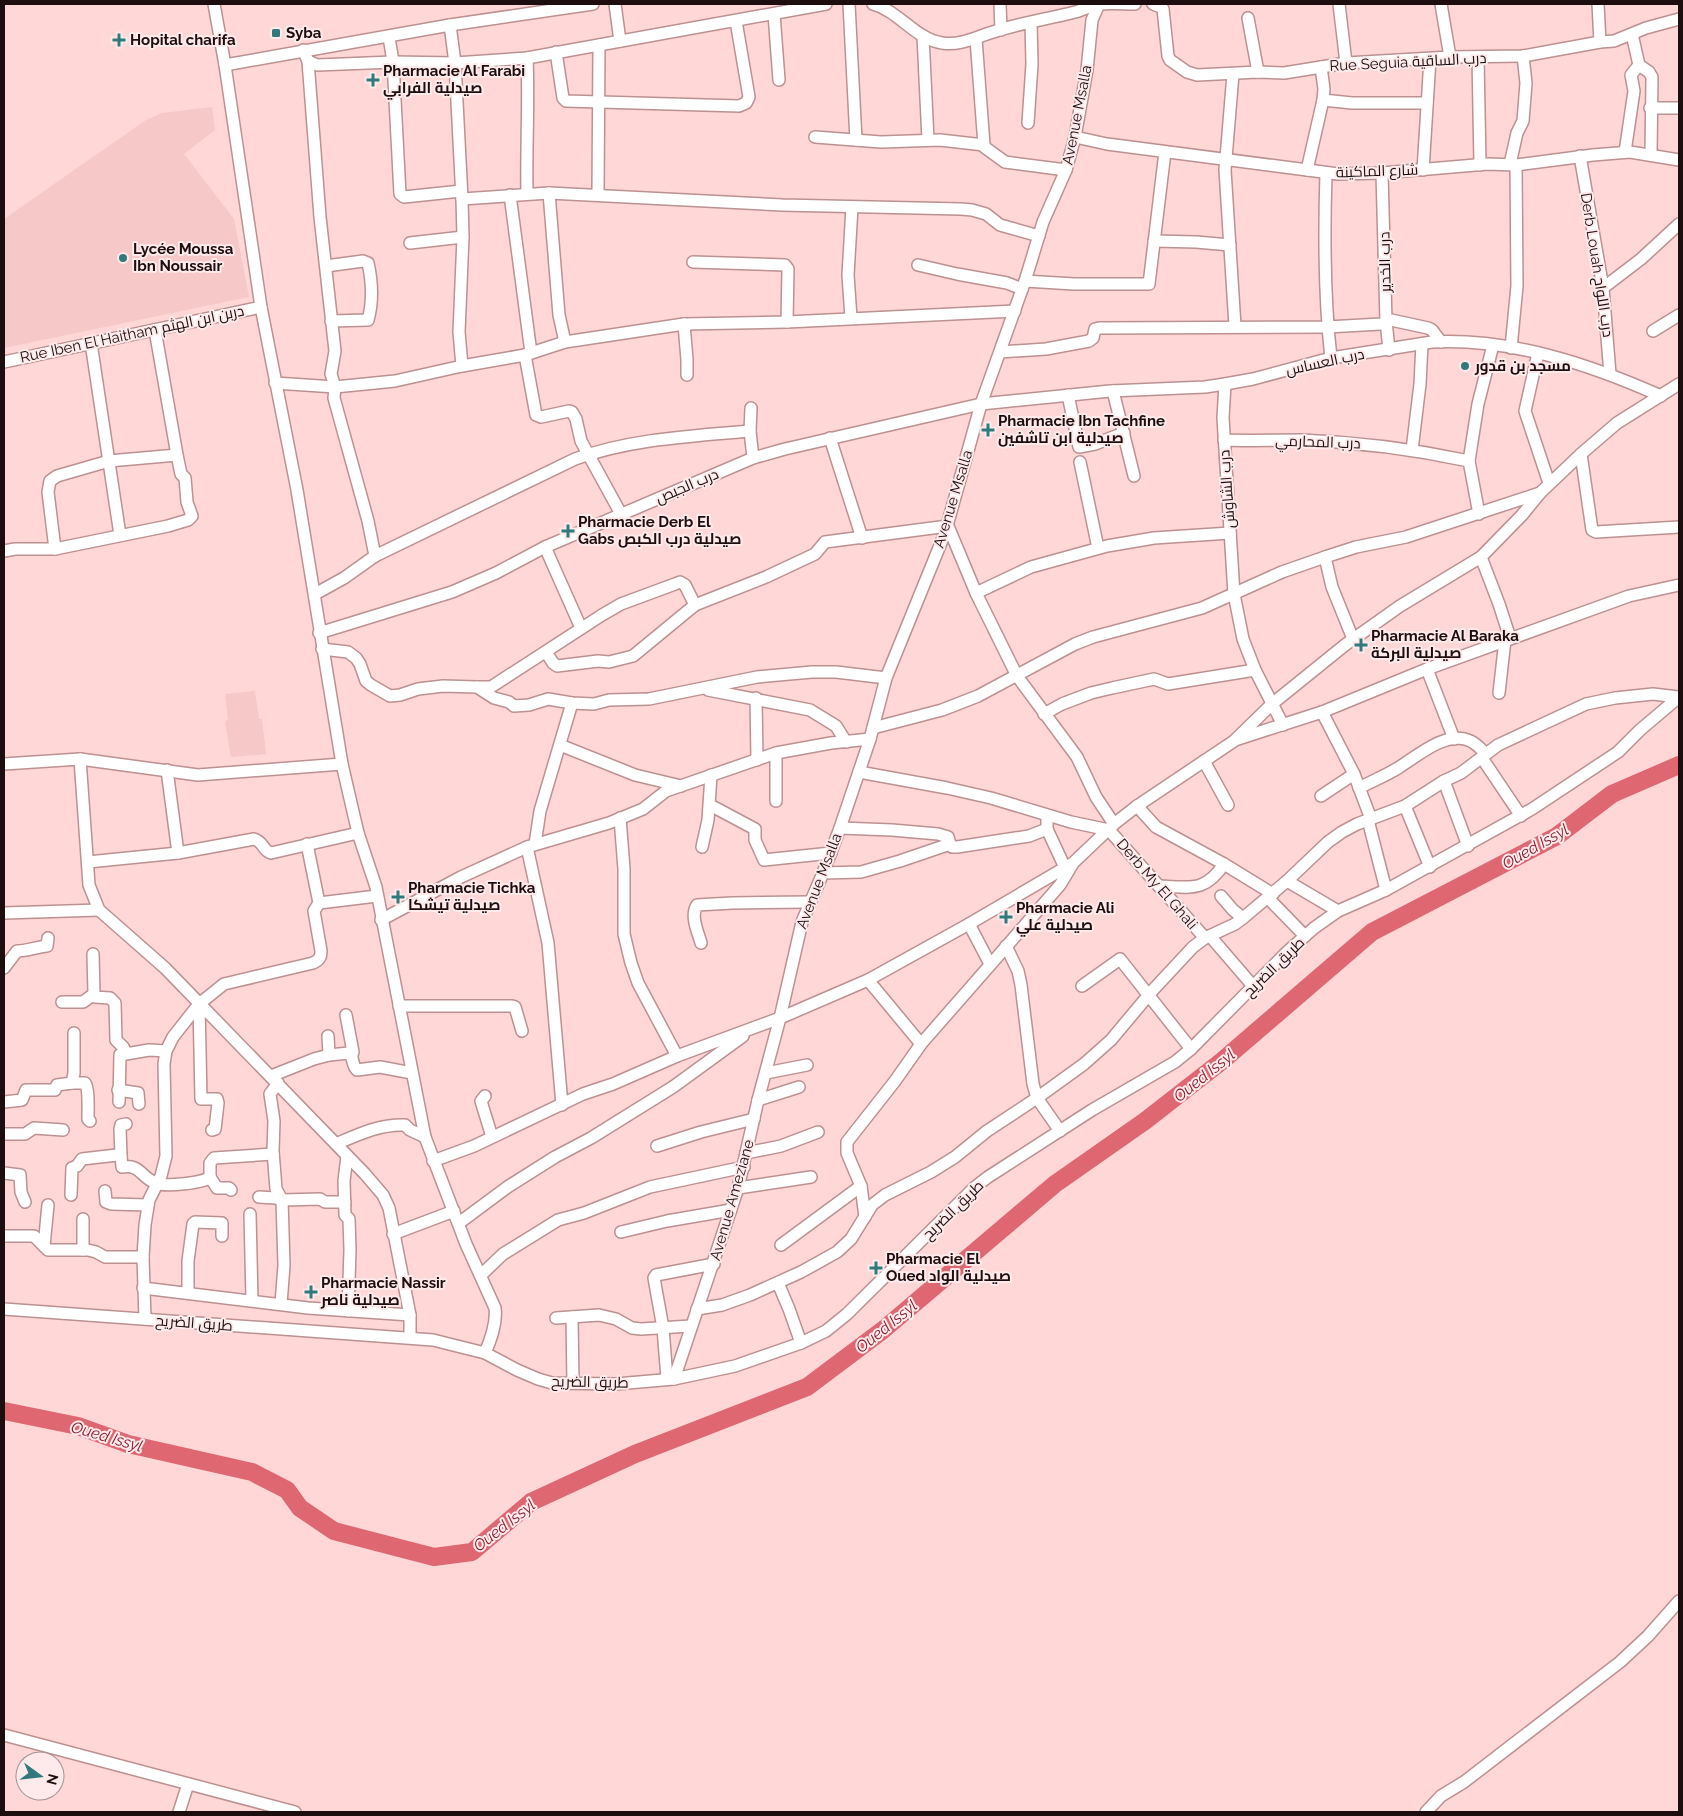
<svg xmlns="http://www.w3.org/2000/svg" width="1683" height="1816" viewBox="0 0 1683 1816" font-family="Raleway,Cairo,sans-serif">
  <rect width="100%" height="100%" fill="#ffd7d7"/>
  <g fill="#f6c8c8">
    <path d="M212,107L215,130L184,154L234,219L249,297L4,348V219L146,120L162,113Z"/>
    <path d="M255,691L259,719H262L266,754L231,757L225,722L228,719L225,694Z"/>
  </g>
  <g fill="none" stroke-linecap="round" stroke-linejoin="round">
    <path stroke="#de6771" stroke-width="18" d="M4,1411L78,1426L128,1444L252,1472L287,1490L300,1508L334,1531L434,1557L472,1552L531,1502L635,1454L807,1387L883,1330L1055,1184L1145,1121L1222,1061L1372,932L1557,836L1612,794L1679,765"/>
    <defs>
      <g id="minor">
        <path d="M214,4L225,65L261,307L297,490L342,764L358,833L376,887L425,1137L466,1244L495,1308C497,1323 491,1339 485,1353"/>
        <path d="M615,4L620,41"/>
        <path d="M849,4L856,140"/>
        <path d="M873,4C899,11 915,39 942,43C961,46 976,37 993,32C1020,23 1048,19 1075,12C1083,10 1092,5 1100,4C1111,3 1123,4 1135,4"/>
        <path d="M1000,4L1001,30"/>
        <path d="M1153,4L1161,7L1163,9L1168,56L1170,60L1187,72L1197,75L1258,72L1284,73L1346,63L1450,57L1523,56L1600,42L1614,41L1646,28L1679,19"/>
        <path d="M1339,4L1346,63"/>
        <path d="M1441,4L1450,57"/>
        <path d="M1598,4L1600,42"/>
        <path d="M774,14L779,80"/>
        <path d="M1248,18L1258,72"/>
        <path d="M450,25L455,63L462,199L463,237L459,332L462,366"/>
        <path d="M1632,34L1639,65L1649,72L1652,77L1651,154"/>
        <path d="M923,36L928,140"/>
        <path d="M389,37L393,62L400,194L404,197L461,191"/>
        <path d="M976,39L984,145"/>
        <path d="M303,50L308,61L317,65L393,62L455,63L527,58L826,4"/>
        <path d="M556,52L563,98L566,101L739,106L746,103L749,97L736,21"/>
        <path d="M1478,57L1480,165"/>
        <path d="M527,58C529,103 526,148 527,193"/>
        <path d="M308,61L320,217L335,351L331,374L335,387L334,398L368,521L375,556"/>
        <path d="M225,65L450,25L593,4"/>
        <path d="M1233,74L1225,170L1235,326"/>
        <path d="M1323,100L1352,103H1427"/>
        <path d="M1650,108H1679"/>
        <path d="M1028,123L1032,64L1031,23"/>
        <path d="M815,137L881,142L940,140L984,145L983,146L1005,162L1066,170"/>
        <path d="M1075,137L1107,144L1338,174L1382,173L1487,164L1516,165L1593,155L1630,152L1679,160"/>
        <path d="M1625,152L1634,91L1631,75L1639,65"/>
        <path d="M1580,156L1603,288L1610,374"/>
        <path d="M1510,164L1517,133L1523,121L1526,83L1523,56"/>
        <path d="M1307,170L1323,100L1324,89L1321,67"/>
        <path d="M1423,170L1430,59"/>
        <path d="M1326,173C1324,235 1324,297 1331,358"/>
        <path d="M1382,173L1386,321L1389,350"/>
        <path d="M549,193L559,315L565,342"/>
        <path d="M598,194L599,45"/>
        <path d="M510,195L531,353"/>
        <path d="M462,199L549,193L782,205L961,209L972,210L986,214L1000,225L1039,236"/>
        <path d="M1154,241L1196,242L1230,245"/>
        <path d="M410,243L463,237"/>
        <path d="M693,262L785,265L788,269L787,322"/>
        <path d="M918,265L957,274L1007,283L1022,289"/>
        <path d="M326,266L363,261L368,263C372,281 373,302 368,320L331,321"/>
        <path d="M1025,281L1074,284H1149L1165,152"/>
        <path d="M1603,288L1641,259L1679,224"/>
        <path d="M851,318L848,275L852,207"/>
        <path d="M684,324L687,360V375"/>
        <path d="M1653,331L1679,315"/>
        <path d="M91,343L120,535"/>
        <path d="M1511,348L1517,286L1516,165"/>
        <path d="M1000,352L1046,349L1089,341L1093,338L1095,329L1099,328L1327,327L1381,324L1391,320L1428,328L1432,330L1441,342"/>
        <path d="M1538,353L1525,411L1549,483"/>
        <path d="M525,355L536,415L541,417L569,411L572,412L576,419L581,441L621,514"/>
        <path d="M4,362L261,307"/>
        <path d="M275,383L335,387L395,381L462,366L525,355L565,342L684,324L787,322L1015,311"/>
        <path d="M1225,384L1223,418L1234,594L1243,639L1255,670L1283,725"/>
        <path d="M1113,391L1134,476"/>
        <path d="M1068,395L1079,447L1095,444L1124,433"/>
        <path d="M751,408L750,431L753,458"/>
        <path d="M830,438L862,538"/>
        <path d="M1224,440C1250,441 1276,440 1301,440C1358,442 1413,449 1469,461"/>
        <path d="M1412,450L1420,384L1422,344"/>
        <path d="M1581,454L1592,530L1596,532L1679,527"/>
        <path d="M1080,462L1098,548"/>
        <path d="M1479,514L1469,461L1478,404L1493,345"/>
        <path d="M545,547L581,628"/>
        <path d="M55,549L48,492L50,481L57,476L109,461L177,455"/>
        <path d="M4,551L15,549H55L168,526L188,520L192,516L187,502L185,478L181,474L177,455L155,330"/>
        <path d="M1325,557L1332,587L1353,639"/>
        <path d="M1481,557L1499,604L1510,638"/>
        <path d="M976,593L1031,567L1107,546L1154,538L1230,533"/>
        <path d="M315,594L344,578L375,556L575,459C630,439 692,436 750,431"/>
        <path d="M319,633L452,592L496,573L545,547L753,458L785,449L981,404L1110,391L1205,387L1225,384L1253,379L1331,358L1432,342C1511,338 1589,364 1661,396"/>
        <path d="M322,649L348,652L356,658L360,664L366,681L371,685L390,696L400,695L418,689L443,686L477,687L494,698L509,702L514,706L529,705L548,699L572,703L594,704L609,700L649,699L757,677L812,672H836L886,678"/>
        <path d="M546,652L553,663L557,666L598,661L609,662L633,656L695,605L766,577L815,554L825,542L948,526L976,593L1017,676L1077,757L1096,797L1114,824"/>
        <path d="M1427,669L1454,739"/>
        <path d="M477,687H491L602,615L621,604L675,584L680,582L685,585L695,605"/>
        <path d="M708,690L810,710L836,726L846,742"/>
        <path d="M1499,693L1505,640"/>
        <path d="M756,698L757,760"/>
        <path d="M1322,712L1354,774L1371,819"/>
        <path d="M1044,714L1062,704L1091,693L1112,688L1154,679L1168,684L1255,670"/>
        <path d="M873,728L942,710L978,696L1075,644L1093,637L1202,608L1282,572L1325,557L1356,547L1406,537L1540,493"/>
        <path d="M1238,739L1322,712L1427,669L1593,609L1629,596L1679,585"/>
        <path d="M560,745L635,775L681,786"/>
        <path d="M776,753V801"/>
        <path d="M1482,758L1521,816"/>
        <path d="M80,759L89,885L99,910L165,968L365,1174L383,1195L389,1208L410,1315V1337"/>
        <path d="M1204,761L1228,805"/>
        <path d="M4,764L80,759L198,775L342,764"/>
        <path d="M167,770L178,853"/>
        <path d="M859,772L947,788L991,798L1071,822L1109,830L1205,938"/>
        <path d="M1444,781L1468,846"/>
        <path d="M1359,788C1372,781 1385,776 1398,768C1416,757 1445,731 1468,740C1475,742 1481,749 1486,754"/>
        <path d="M1321,796L1354,774"/>
        <path d="M710,805L755,829V840L764,860L831,853"/>
        <path d="M1137,806L1156,827L1224,864L1273,894"/>
        <path d="M1405,806L1430,867"/>
        <path d="M620,818L624,869V934L631,963L638,983L677,1056"/>
        <path d="M1368,820L1386,890"/>
        <path d="M840,828L892,830L938,834L948,837L950,844"/>
        <path d="M1047,829L1067,872"/>
        <path d="M307,844L319,903"/>
        <path d="M535,844L540,811L572,703"/>
        <path d="M527,847L548,943L562,1105"/>
        <path d="M702,847L708,820L711,775"/>
        <path d="M88,862L178,853L254,839C263,841 263,851 271,853L358,833"/>
        <path d="M823,873L861,872L900,861L950,844L952,847H957L1029,836L1047,829V816"/>
        <path d="M1287,881L1338,911"/>
        <path d="M1159,886C1190,887 1205,893 1224,864"/>
        <path d="M1221,896L1233,910L1243,918"/>
        <path d="M1268,898L1305,936"/>
        <path d="M4,913L99,910"/>
        <path d="M381,920L461,877L527,847L609,823L643,809L666,791L776,753L831,743L870,739"/>
        <path d="M969,924L990,964"/>
        <path d="M1210,936L1253,986"/>
        <path d="M701,943C698,932 690,916 697,905L732,903L809,902"/>
        <path d="M1006,946L1018,971L1021,985L1033,1084L1037,1098L1060,1131"/>
        <path d="M93,954L94,994L95,997L110,998L115,1003L116,1040L123,1047L126,1053"/>
        <path d="M4,968L17,951C28,951 36,947 47,946L48,938"/>
        <path d="M868,980L921,1044"/>
        <path d="M1082,986L1120,959L1191,1049"/>
        <path d="M62,1002H83L94,994"/>
        <path d="M199,1004L201,1099H217L218,1103L215,1129L212,1130"/>
        <path d="M399,1006H512L515,1007L522,1031"/>
        <path d="M346,1015L353,1052L352,1055"/>
        <path d="M328,1036L329,1055"/>
        <path d="M766,1073L807,1065"/>
        <path d="M271,1076L314,1059L329,1055L349,1053C354,1058 352,1066 357,1070L380,1067L412,1073"/>
        <path d="M72,1083H85C89,1088 88,1111 88,1119L90,1121"/>
        <path d="M278,1083L270,1094L274,1121L273,1151L276,1189L282,1200L284,1265L281,1304"/>
        <path d="M118,1090L138,1093L139,1104"/>
        <path d="M485,1096L481,1101L492,1137"/>
        <path d="M758,1100L799,1087"/>
        <path d="M4,1102L22,1100L26,1090H55L57,1085L72,1083L74,1073V1033"/>
        <path d="M119,1102L120,1055L149,1050L166,1051"/>
        <path d="M4,1134H25L34,1128L63,1130"/>
        <path d="M336,1144C359,1134 380,1124 405,1125L410,1130L425,1137"/>
        <path d="M657,1146L701,1132L754,1119"/>
        <path d="M746,1153L781,1146L818,1132"/>
        <path d="M121,1156L120,1129L121,1125L126,1124"/>
        <path d="M347,1156L344,1181L345,1215L349,1219L350,1250L348,1311"/>
        <path d="M433,1161L474,1146L583,1094L613,1084L677,1056L780,1018L868,980L969,924L1073,863L1114,824L1137,806L1234,741L1272,704L1345,645L1400,606L1481,557L1522,515L1540,493L1581,454L1617,423L1679,384"/>
        <path d="M4,1173L20,1175L21,1192L25,1202"/>
        <path d="M210,1177L217,1188H229L231,1190"/>
        <path d="M738,1188L811,1177"/>
        <path d="M105,1191L106,1202L111,1204L148,1205"/>
        <path d="M71,1195L72,1168L77,1166L82,1159L117,1155L121,1156L122,1167C141,1164 141,1178 156,1183C165,1187 204,1183 210,1177V1163L214,1158L273,1154"/>
        <path d="M259,1197L276,1198L282,1200L320,1199L325,1202H345"/>
        <path d="M250,1214L252,1300"/>
        <path d="M865,1217L861,1186L847,1153V1142L895,1081L921,1044L1060,885L1072,865"/>
        <path d="M83,1219V1250"/>
        <path d="M459,1223L509,1186L555,1157L591,1138L673,1087L743,1036"/>
        <path d="M621,1232L667,1221L731,1210"/>
        <path d="M393,1234L454,1211"/>
        <path d="M4,1236H34L48,1250H88L96,1252L105,1257H143"/>
        <path d="M781,1245L861,1186"/>
        <path d="M44,1246L48,1205"/>
        <path d="M481,1275L503,1254L558,1220L584,1213L650,1187L744,1167"/>
        <path d="M778,1283L789,1309L801,1343"/>
        <path d="M143,1288L308,1308L410,1315"/>
        <path d="M188,1293V1261L193,1224L195,1222L222,1223V1236"/>
        <path d="M4,1309L433,1340L485,1353L517,1370L538,1379L552,1383L616,1384L674,1379L735,1366L801,1343L826,1331L847,1314L975,1187L988,1177L1092,1110L1175,1062L1191,1049L1287,952L1314,928L1338,911L1386,890L1532,809L1618,752L1640,730L1679,697"/>
        <path d="M697,1309L722,1305L750,1295L801,1272L837,1252L851,1239L872,1205L885,1195L931,1172L955,1157L987,1131L1037,1098L1084,1064L1111,1040L1152,991L1193,947L1205,938L1235,924L1243,918L1287,881L1328,842L1342,832L1357,824L1405,806L1444,781L1461,773L1498,745L1586,704L1615,698L1653,694L1678,697"/>
        <path d="M572,1317L573,1383"/>
        <path d="M556,1318L599,1315L616,1319L632,1328L641,1329L691,1326"/>
        <path d="M145,1319L143,1257L145,1225L149,1200L161,1176L166,1156L164,1064L166,1051L173,1037L199,1004L224,984L313,963C319,960 321,958 321,951L314,911L319,903L377,896"/>
        <path d="M667,1379L663,1328L654,1278L656,1275L714,1264"/>
        <path d="M674,1379L738,1188L758,1100L780,1018L802,922L823,873L840,828L870,739L886,678L945,533L981,404L1025,281L1043,222L1066,170L1075,137L1087,70L1092,20L1099,4"/>
        <path d="M4,1735L295,1812"/>
        <path d="M179,1812L188,1784"/>
        <path d="M1426,1812L1441,1796L1464,1782L1620,1662L1648,1636L1679,1601"/>
      </g>
    </defs>
    <use href="#minor" stroke="#bd9091" stroke-width="14"/>
    <use href="#minor" stroke="#fff" stroke-width="11"/>
  </g>
  <g fill="#307a7b" stroke="#feeaea" stroke-width="2">
    <rect x="271" y="28" width="10" height="10" rx="2.5"/>
    <path d="M116.5 32.5h5v5h5v5h-5v5h-5v-5h-5v-5h5z"/>
    <path d="M370.5 72.5h5v5h5v5h-5v5h-5v-5h-5v-5h5z"/>
    <circle cx="123" cy="258" r="5"/>
    <circle cx="1465" cy="366" r="5"/>
    <path d="M985.5 422.5h5v5h5v5h-5v5h-5v-5h-5v-5h5z"/>
    <path d="M565.5 523.5h5v5h5v5h-5v5h-5v-5h-5v-5h5z"/>
    <path d="M1358.5 637.5h5v5h5v5h-5v5h-5v-5h-5v-5h5z"/>
    <path d="M395.5 889.5h5v5h5v5h-5v5h-5v-5h-5v-5h5z"/>
    <path d="M1003.5 909.5h5v5h5v5h-5v5h-5v-5h-5v-5h5z"/>
    <path d="M873.5 1260.5h5v5h5v5h-5v5h-5v-5h-5v-5h5z"/>
    <path d="M308.5 1284.5h5v5h5v5h-5v5h-5v-5h-5v-5h5z"/>
  </g>
  <g text-anchor="middle" stroke-width="4" stroke-linejoin="round" paint-order="stroke">
    <g font-size="15" font-weight="bold" fill="#1d0d0e" stroke="#feeaea" text-anchor="start">
      <text x="286" y="38">Syba</text>
      <text x="130" y="45">Hopital charifa</text>
      <text x="383" y="76">Pharmacie Al Farabi<tspan x="383" dy="17">صيدلية الفرابي</tspan></text>
      <text x="133" y="254">Lycée Moussa<tspan x="133" dy="17">Ibn Noussair</tspan></text>
      <text x="1475" y="371">مسجد بن قدور</text>
      <text x="998" y="426">Pharmacie Ibn Tachfine<tspan x="998" dy="17">صيدلية ابن تاشفين</tspan></text>
      <text x="578" y="527">Pharmacie Derb El<tspan x="578" dy="17">Gabs صيدلية درب الكبص</tspan></text>
      <text x="1371" y="641">Pharmacie Al Baraka<tspan x="1371" dy="17">صيدلية البركة</tspan></text>
      <text x="408" y="893">Pharmacie Tichka<tspan x="408" dy="17">صيدلية تيشكا</tspan></text>
      <text x="1016" y="913">Pharmacie Ali<tspan x="1016" dy="17">صيدلية علي</tspan></text>
      <text x="886" y="1264">Pharmacie El<tspan x="886" dy="17">Oued صيدلية الواد</tspan></text>
      <text x="321" y="1288">Pharmacie Nassir<tspan x="321" dy="17">صيدلية ناصر</tspan></text>
    </g>
    <g font-size="15" fill="#1d0d0e" stroke="#feeaea">
      <text transform="translate(1408 62) rotate(-3)" y="5">Rue Seguia درب الساقية</text>
      <text transform="translate(1077 115) rotate(-79)" y="5">Avenue Msalla</text>
      <text transform="translate(1377 171) rotate(-2)" y="5">شارع الماكينة</text>
      <text transform="translate(1385 262) rotate(-91)" y="5">درب الخدير</text>
      <text transform="translate(1597 265) rotate(81)" y="5">Derb Louah درب اللواح</text>
      <text transform="translate(132 334) rotate(-12)" y="5">Rue Iben El Haitham دربن ابن الهثم</text>
      <text transform="translate(1325 362) rotate(-12)" y="5">درب العساس</text>
      <text transform="translate(1318 442) rotate(2)" y="5">درب المحارمي</text>
      <text transform="translate(687 486) rotate(-23)" y="5">درب الجبص</text>
      <text transform="translate(1227 489) rotate(-94)" y="5">درب الشاوش</text>
      <text transform="translate(953 499) rotate(-73)" y="5">Avenue Msalla</text>
      <text transform="translate(819 881) rotate(-69)" y="5">Avenue Msalla</text>
      <text transform="translate(1157 884) rotate(49)" y="5">Derb My El Ghali</text>
      <text transform="translate(1274 967) rotate(-44)" y="5">طريق الضريح</text>
      <text transform="translate(732 1200) rotate(-74)" y="5">Avenue Ameziane</text>
      <text transform="translate(953 1210) rotate(-44)" y="5">طريق الضريح</text>
      <text transform="translate(194 1323) rotate(4)" y="5">طريق الضريح</text>
      <text transform="translate(590 1382) rotate(1)" y="5">طريق الضريح</text>
    </g>
    <g font-size="16" font-style="italic" fill="#891c2f" stroke="#feeaea">
      <text transform="translate(1535 846) rotate(-30)" y="6">Oued Issyl</text>
      <text transform="translate(1204 1075) rotate(-39)" y="6">Oued Issyl</text>
      <text transform="translate(886 1326) rotate(-39)" y="6">Oued Issyl</text>
      <text transform="translate(107 1436) rotate(16)" y="6">Oued Issyl</text>
      <text transform="translate(504 1525) rotate(-38)" y="6">Oued Issyl</text>
    </g>
  </g>
  <rect width="1683" height="1816" fill="none" stroke="#1d0d0e" stroke-width="10"/>
  <g transform="translate(40 1776) rotate(105)"><circle r="24" fill="#feeaea" stroke="#a49292"/>
  <path d="M0-4L9 19L0 12L-9 19Z" fill="#307a7b"/>
  <text y="-8" font-size="14" font-weight="bold" text-anchor="middle" fill="#1d0d0e">N</text>
  </g>
</svg>
